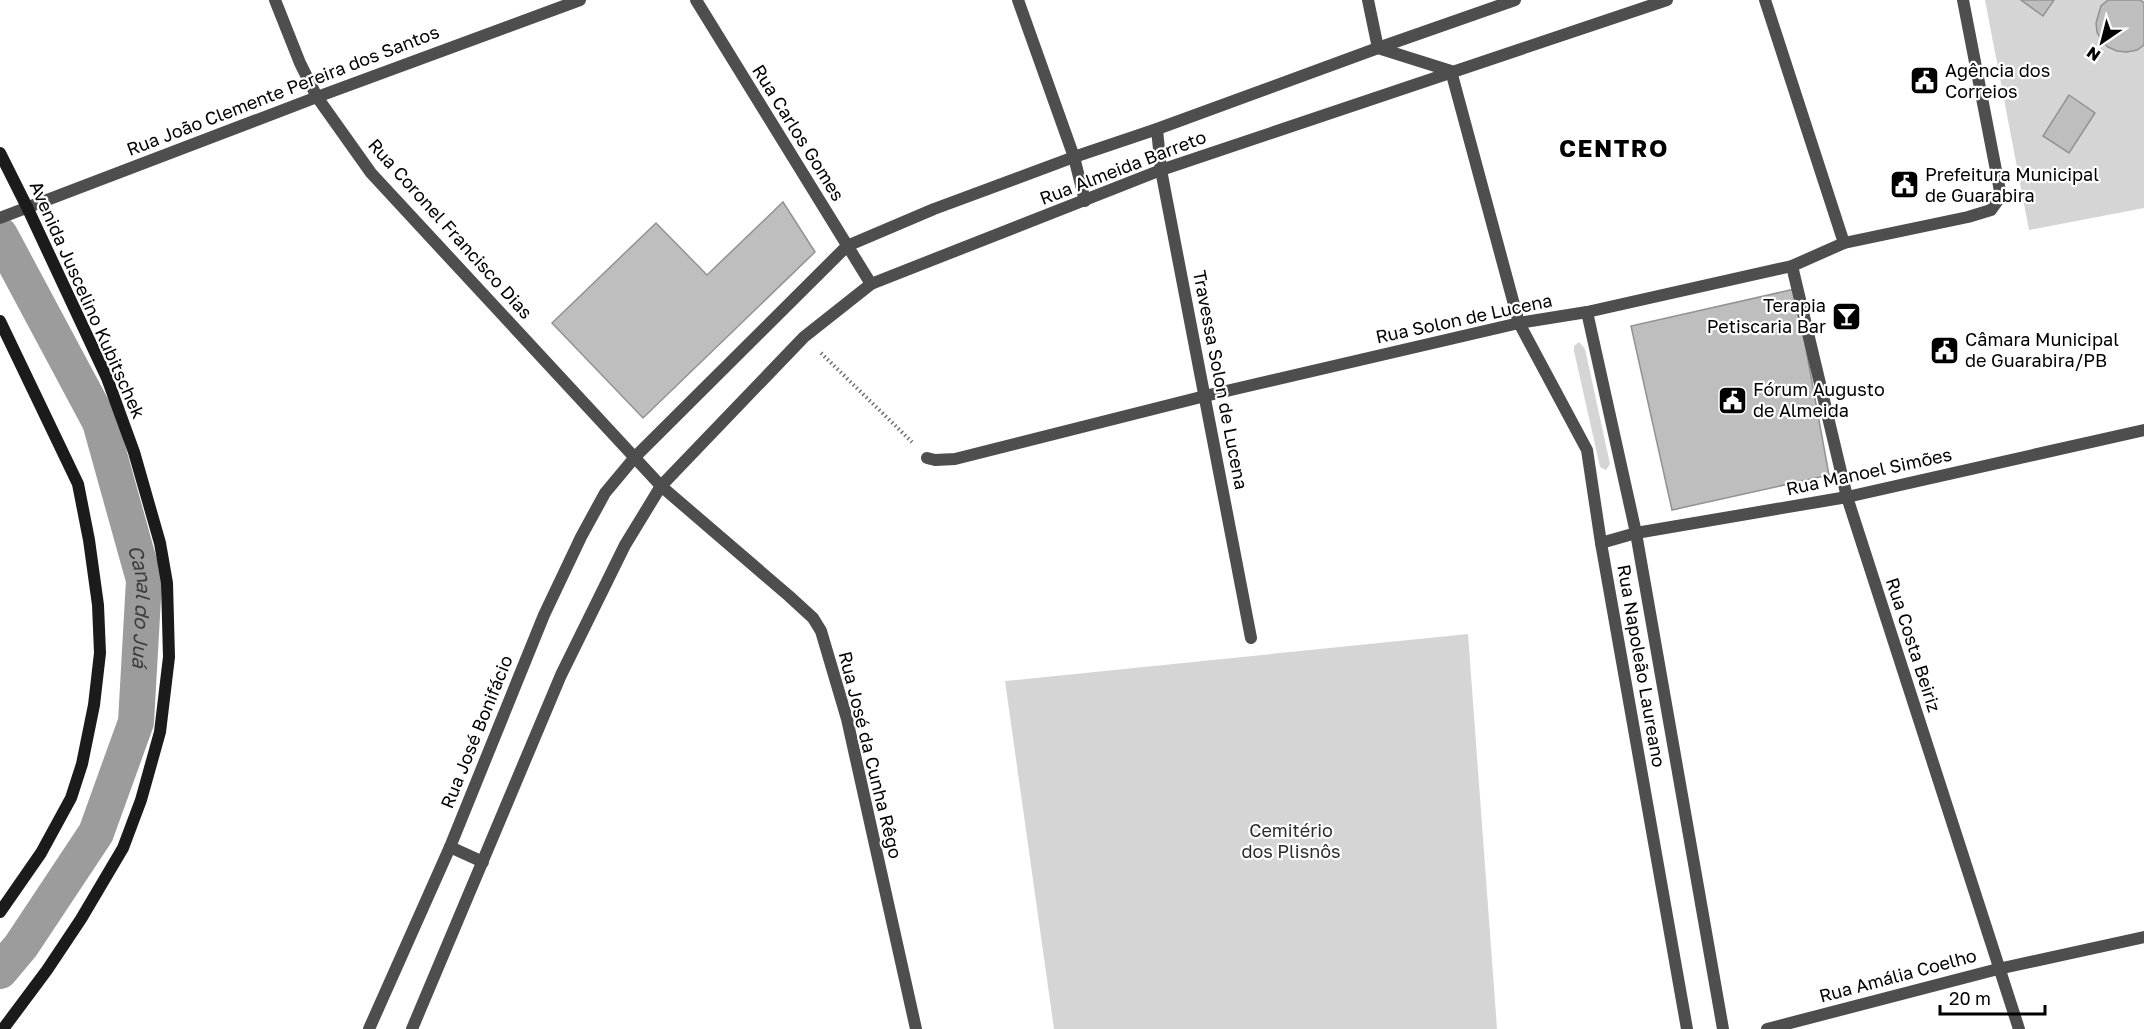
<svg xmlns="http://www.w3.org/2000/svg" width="2144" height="1029" viewBox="0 0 2144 1029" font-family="'Golos Text',sans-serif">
  <rect width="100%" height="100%" fill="#fff"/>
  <g fill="#d5d5d5">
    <path d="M1985,0H2144V208L2029,230Z"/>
    <path d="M1579,342L1585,349L1610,464L1606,470L1600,467L1574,351V346Z"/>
    <path d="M1468,634L1497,1029H1054L1005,681Z"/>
  </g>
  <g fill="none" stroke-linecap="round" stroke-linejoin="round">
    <path stroke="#9c9c9c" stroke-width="36" id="s1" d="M0,235L100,422L144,580L136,722L96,833L21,946L0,971"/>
  </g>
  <g fill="#bebebe" stroke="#929292" stroke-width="1.5">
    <path d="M2021,0H2054L2043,16Z"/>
    <path d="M2108,0H2140L2144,3V45L2137,50L2127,52L2117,51L2108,47L2101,40L2097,32L2096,23L2101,6Z"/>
    <path d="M2069,95L2095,113L2069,153L2043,136Z"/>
    <path d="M783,202L815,252L643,418L552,323L656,223L707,275Z"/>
    <path d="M1795,289L1829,475L1672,510L1631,326Z"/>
  </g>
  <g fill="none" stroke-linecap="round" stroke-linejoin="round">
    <path stroke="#707070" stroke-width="4" stroke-dasharray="1.5 3" stroke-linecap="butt" d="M821,353L912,442"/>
    <g stroke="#4e4e4e" stroke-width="12">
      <path d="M275,0L300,63L317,97L371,173L661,486L789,596L813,618L821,631L847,719L916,1029"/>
      <path d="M696,0L871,284"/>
      <path d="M1018,0L1074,157L1085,201"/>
      <path d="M1368,0L1378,48L1451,71L1519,323L1587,450L1601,543L1687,1029"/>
      <path d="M1765,0L1844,243"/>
      <path d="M1157,129L1161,170L1251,638"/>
      <path d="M0,218L317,97L580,0"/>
      <path d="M1792,266L1847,497L2019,1029"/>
      <path d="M1587,312L1636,533L1723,1029"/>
      <path d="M927,458L935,460L955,459L1205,396L1519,323L1587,312L1792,266L1844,243L1968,217L1991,210L2001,196L1963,0"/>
      <path d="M1601,543L1636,533L1847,497L2144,430"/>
      <path d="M450,847L483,862"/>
      <path d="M369,1029L450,847L544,615L581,537L605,493L635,457L847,246L934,209L1074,157L1157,129L1378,48L1515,0"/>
      <path d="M412,1029L561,675L625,545L661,486L804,337L871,284L1161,170L1667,0"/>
      <path d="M1767,1029L1998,969L2144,937"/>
    </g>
    <g stroke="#1b1b1b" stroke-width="12">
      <path d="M0,153L27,207L107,378L134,452L160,543L167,583L169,657L160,732L141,800L123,848L81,919L47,970L3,1029"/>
      <path d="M0,321L78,484L89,540L98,605L100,653L94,705L82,764L71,798L41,853L0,912"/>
    </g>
  </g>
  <defs>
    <symbol id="civic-square" viewBox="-11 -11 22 22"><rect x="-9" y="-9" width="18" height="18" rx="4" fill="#000" stroke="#fff"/><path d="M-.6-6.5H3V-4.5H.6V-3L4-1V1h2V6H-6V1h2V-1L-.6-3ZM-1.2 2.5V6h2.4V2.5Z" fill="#fff"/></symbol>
    <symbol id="bar-square" viewBox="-11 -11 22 22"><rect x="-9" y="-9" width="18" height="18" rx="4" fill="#000" stroke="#fff"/><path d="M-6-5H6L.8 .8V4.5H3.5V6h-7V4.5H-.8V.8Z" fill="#fff"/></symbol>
  </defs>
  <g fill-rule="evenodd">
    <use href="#civic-square" x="1908" y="64" width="33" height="33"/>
    <use href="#civic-square" x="1888" y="168" width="33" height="33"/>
    <use href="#bar-square" x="1830" y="300" width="33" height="33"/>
    <use href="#civic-square" x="1928" y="334" width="33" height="33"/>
    <use href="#civic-square" x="1716" y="384" width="33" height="33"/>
  </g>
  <g text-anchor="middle" stroke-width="4.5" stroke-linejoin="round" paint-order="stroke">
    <g font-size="18" fill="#000" stroke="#fff" text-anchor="start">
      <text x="1945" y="77">Agência dos<tspan x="1945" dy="21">Correios</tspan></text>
      <text x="1925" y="181">Prefeitura Municipal<tspan x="1925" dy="21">de Guarabira</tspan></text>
      <text x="1826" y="312" text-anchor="end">Terapia<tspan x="1826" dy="21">Petiscaria Bar</tspan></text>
      <text x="1965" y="346">Câmara Municipal<tspan x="1965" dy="21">de Guarabira/PB</tspan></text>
      <text x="1753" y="396">Fórum Augusto<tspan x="1753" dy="21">de Almeida</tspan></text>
    </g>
    <g font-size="18" fill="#000" stroke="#fff">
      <text transform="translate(283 91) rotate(-21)" y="6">Rua João Clemente Pereira dos Santos</text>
      <text transform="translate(798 133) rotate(58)" y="6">Rua Carlos Gomes</text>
      <text transform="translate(1123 168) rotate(-21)" y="6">Rua Almeida Barreto</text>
      <text transform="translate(450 229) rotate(48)" y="6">Rua Coronel Francisco Dias</text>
      <text transform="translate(87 300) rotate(66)" y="6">Avenida Juscelino Kubitschek</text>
      <text transform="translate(1464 319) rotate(-12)" y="6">Rua Solon de Lucena</text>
      <text transform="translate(1220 380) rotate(79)" y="6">Travessa Solon de Lucena</text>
      <text transform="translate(1869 472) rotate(-12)" y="6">Rua Manoel Simões</text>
      <text transform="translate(1913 645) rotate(72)" y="6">Rua Costa Beiriz</text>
      <text transform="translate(1641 666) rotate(80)" y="6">Rua Napoleão Laureano</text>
      <text transform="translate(477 732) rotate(-68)" y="6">Rua José Bonifácio</text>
      <text transform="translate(870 755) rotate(76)" y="6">Rua José da Cunha Rêgo</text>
      <text transform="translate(1898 976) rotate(-15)" y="6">Rua Amália Coelho</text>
    </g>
    <g font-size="18" fill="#2c2c2c" stroke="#fff">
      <text x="1291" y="837">Cemitério<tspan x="1291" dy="21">dos Plisnôs</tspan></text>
    </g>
    <g font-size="20" font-style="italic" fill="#3d3d3d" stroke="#fff">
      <text dy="7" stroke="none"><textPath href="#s1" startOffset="402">Canal do Juá</textPath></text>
    </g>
    <g font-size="24" font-weight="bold" letter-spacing="1.5" fill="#000" stroke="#fff">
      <text x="1614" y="157">CENTRO</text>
    </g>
  </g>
  <g transform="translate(2102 42) rotate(215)" stroke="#ffffff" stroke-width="4.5" paint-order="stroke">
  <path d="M0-4.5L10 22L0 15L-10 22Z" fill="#000000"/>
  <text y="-9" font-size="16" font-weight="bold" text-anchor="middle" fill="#000000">N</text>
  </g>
  <path d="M1940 1005v9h105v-9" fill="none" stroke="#000000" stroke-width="3"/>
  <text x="1949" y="1005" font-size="18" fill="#000000" stroke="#ffffff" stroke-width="4.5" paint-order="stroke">20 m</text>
</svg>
